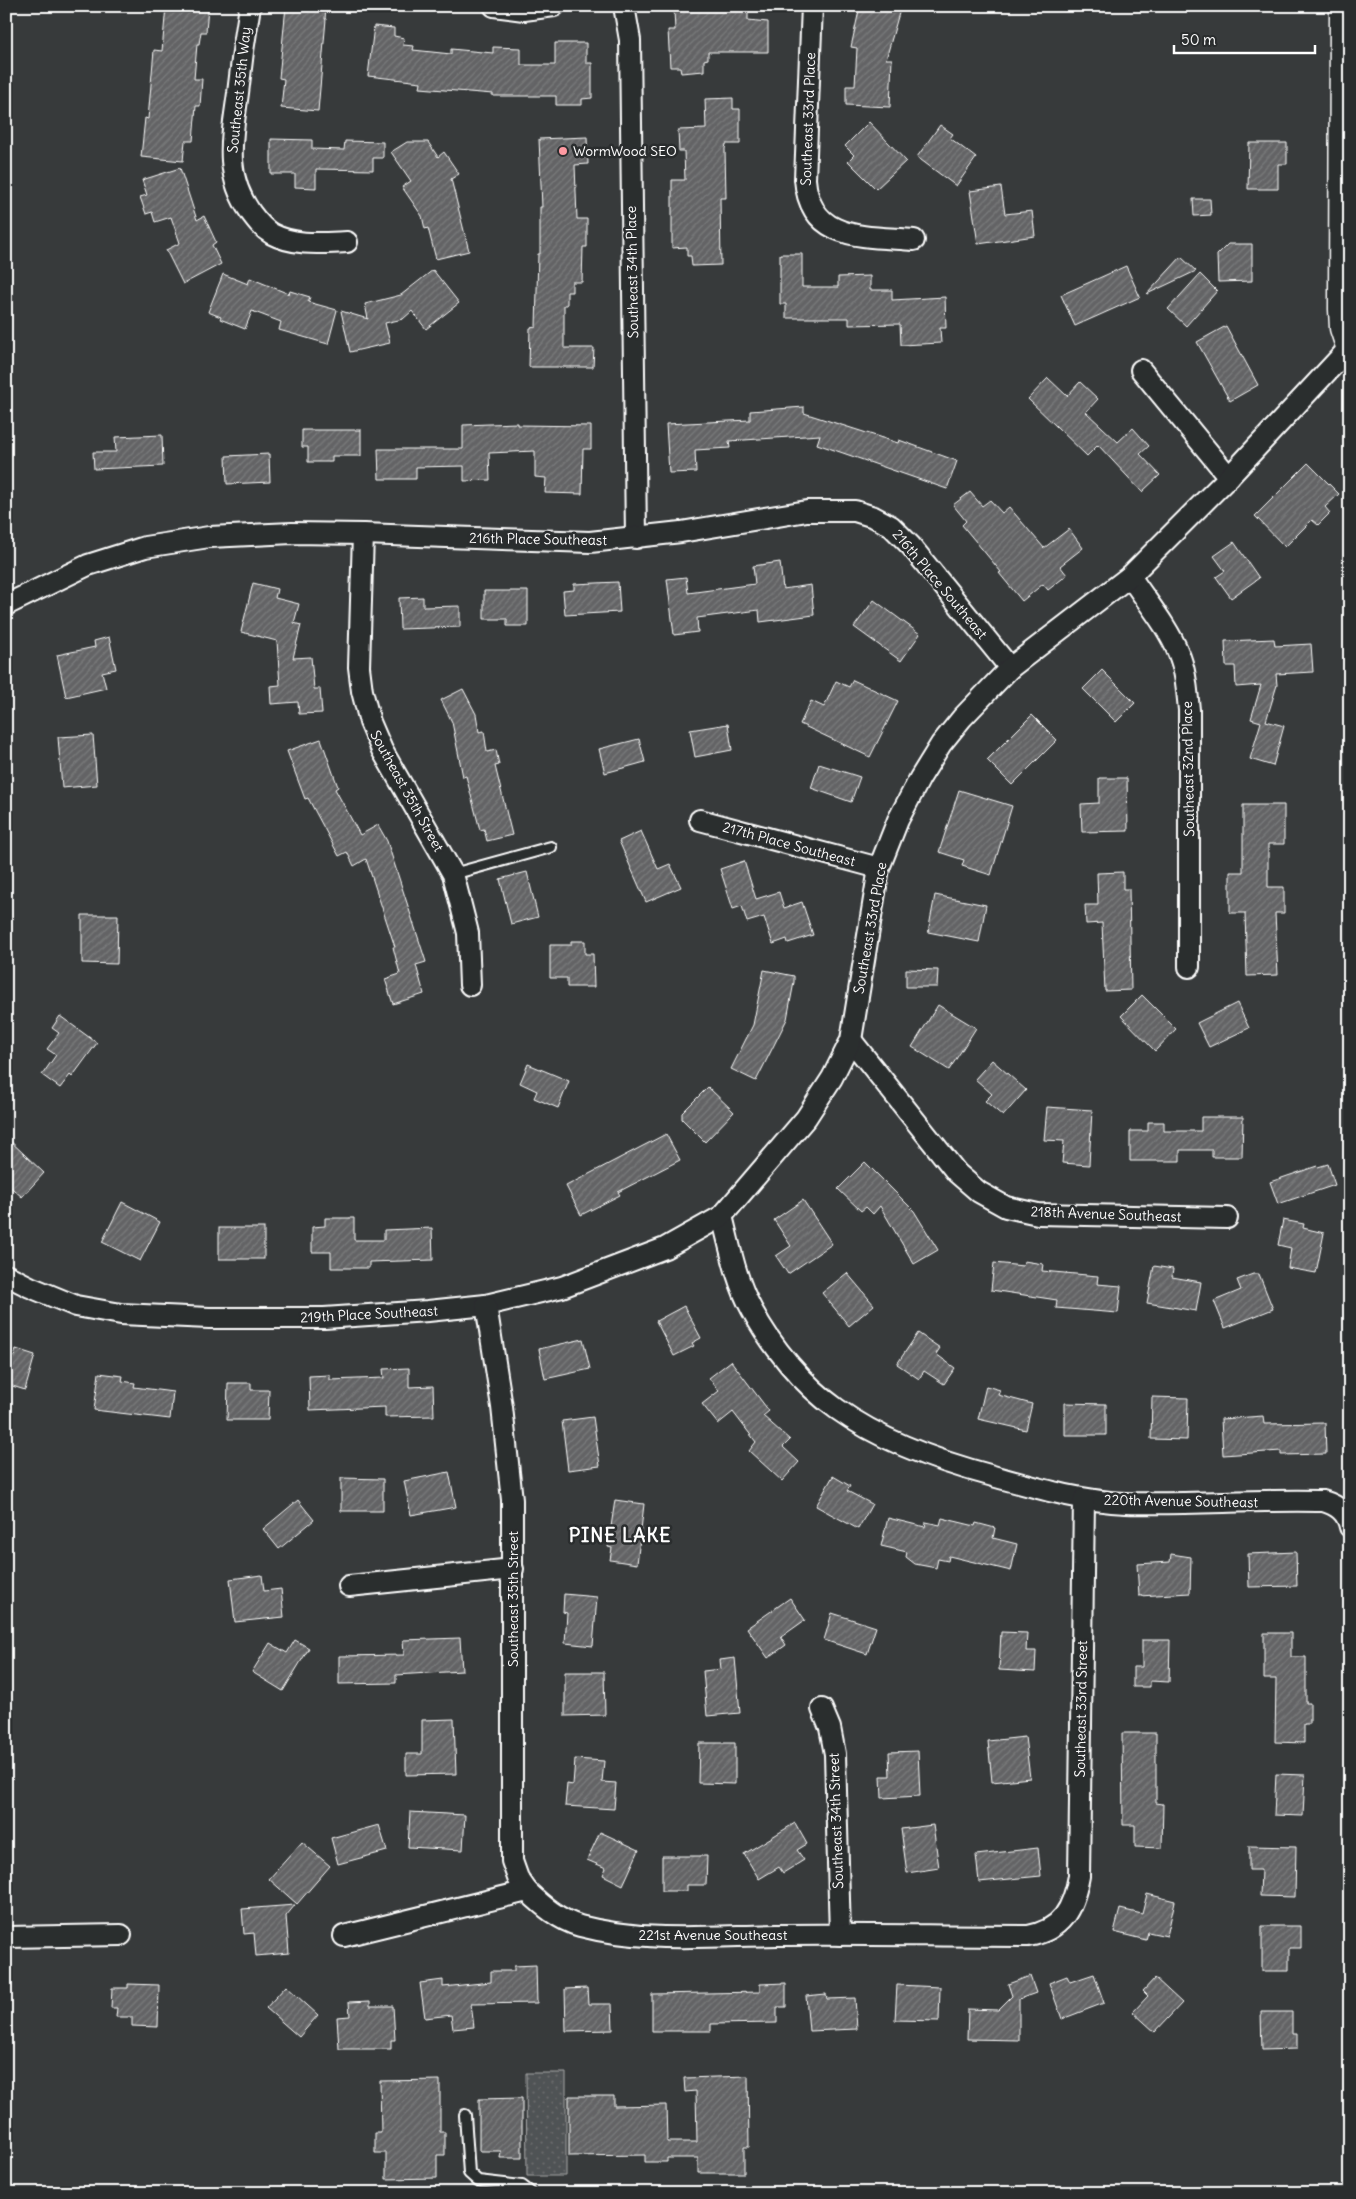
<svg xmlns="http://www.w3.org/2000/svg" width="1356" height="2199" viewBox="0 0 1356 2199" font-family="Delius,sans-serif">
  <defs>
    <pattern id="grass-dots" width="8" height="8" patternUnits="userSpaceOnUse" patternTransform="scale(1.25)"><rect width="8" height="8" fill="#505354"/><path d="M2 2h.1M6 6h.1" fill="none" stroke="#6a6d6e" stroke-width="1.8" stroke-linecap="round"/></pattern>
    <pattern id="building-hatch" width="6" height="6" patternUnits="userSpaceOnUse" patternTransform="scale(1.25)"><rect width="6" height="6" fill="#636465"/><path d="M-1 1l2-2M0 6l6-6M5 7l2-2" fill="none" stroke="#7a7b7c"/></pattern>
  </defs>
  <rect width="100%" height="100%" fill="#373a3b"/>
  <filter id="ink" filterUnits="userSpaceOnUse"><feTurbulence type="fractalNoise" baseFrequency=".02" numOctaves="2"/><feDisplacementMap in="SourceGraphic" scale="10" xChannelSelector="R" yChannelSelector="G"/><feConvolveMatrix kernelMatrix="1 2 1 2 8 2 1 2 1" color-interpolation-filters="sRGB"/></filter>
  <g filter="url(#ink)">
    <path fill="url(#grass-dots)" stroke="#a8a9aa" d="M526,2073H566V2176H527Z"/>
    <g fill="url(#building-hatch)" stroke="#fff">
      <path d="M166,6H208L206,32H201L199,44H197L194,79H202L200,106H196L193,141H185L183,161L141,157L145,118L148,119L154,50L162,51Z"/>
      <path d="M286,6H326L325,19H326L318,111L281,108L284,79L279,78Z"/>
      <path d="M721,6H748V20L768,22V52H708V59L704,60V71L681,73L680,67H670L668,30H675L674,11Z"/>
      <path d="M860,6H901L886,59H892L890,107L846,105V86H855L857,48L851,47Z"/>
      <path d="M374,26L394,28V36L404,38L403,45L414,46L413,50L451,54V49L493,53V47L521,48V65H555V43H586V63H592V98L582,99V105H556V96H493V94L420,88L421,82L368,76Z"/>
      <path d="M733,98V109H740V144H726L725,149L726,198H720L721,265L692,266L691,256H687V247L672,248V180H685L684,151H679L678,130L706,129L705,99Z"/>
      <path d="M869,122L906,161L876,189L848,161L854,155L845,146Z"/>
      <path d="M940,125L953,134L950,138L976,158L956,186L917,157Z"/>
      <path d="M587,137L588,164L575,165L577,219H587V247H583L582,282H572V292H567V305H564V348H594L593,367H529L530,328L536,327L538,254H540V207H542L539,139Z"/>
      <path d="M271,139L312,140V149L344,150L345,141L383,142V158H373V170L316,169V188L295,187V174H271Z"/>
      <path d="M407,142H428L438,157L444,152L459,174L451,179L469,251L436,259L428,228L425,229L422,216L402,187L411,181L391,152Z"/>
      <path d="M1249,143H1287V164H1278V189H1248Z"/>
      <path d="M180,168L197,220L204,216L216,242L212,245L221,264L183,284L166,250L180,243L171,217L155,222L152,212L146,214L140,197L147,195L142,180Z"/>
      <path d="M1001,187L1005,214L1032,211L1035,236L978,244L970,191Z"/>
      <path d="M1193,199H1210L1211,215L1194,216Z"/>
      <path d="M1228,244H1252V281L1218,282L1217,255Z"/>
      <path d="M780,254H802V287H838V277L870,276V290H892V300L945,297L946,328H940L941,343L901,345L900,324L849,325V318H786V304H780Z"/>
      <path d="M1181,257L1196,271L1147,294Z"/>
      <path d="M1126,266L1140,297L1075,326L1061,295Z"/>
      <path d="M433,270L459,303L426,329L412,311L403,319L385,323L390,343L350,352L341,311L368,319L365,304L401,295Z"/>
      <path d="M223,274L248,284L250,278L289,294L290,291L310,297L308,302L337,310L328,344L279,330L281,322L252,311L245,329L220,319L221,317L208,312Z"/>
      <path d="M1200,274L1217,291L1186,326L1168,309Z"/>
      <path d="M1226,326L1258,385L1230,401L1197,342Z"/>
      <path d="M1048,378L1067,396L1080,382L1098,399L1086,412L1118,442L1133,428L1149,446L1140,454L1160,475L1142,492L1098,445L1087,456L1028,399Z"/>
      <path d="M804,407V413L898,443L899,440L957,461L947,489L817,444L820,435L729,441L730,448L695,450L696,472L669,473L666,424L750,420V411Z"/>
      <path d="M517,423V425L591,426V449H583L582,494L545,493L546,478L535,477V451L489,453L490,480L464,481V466L416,467V479H379L378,449H463V425Z"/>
      <path d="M302,430H361V456H332V462H308V447H302Z"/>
      <path d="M162,435L163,466L94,469L93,452H116L115,437Z"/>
      <path d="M269,454L270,482L227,484L226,456Z"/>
      <path d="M1308,463L1339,494L1325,507L1330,513L1318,525L1312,520L1285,547L1255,516Z"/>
      <path d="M970,492L982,506L990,500L1002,513L1009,507L1044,548L1069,529L1083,548L1060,566L1067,575L1048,590L1043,584L1022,601L999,573L1001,572L962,525L966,521L953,505Z"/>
      <path d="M1234,542L1259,578L1231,598L1216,577L1225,571L1214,556Z"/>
      <path d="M780,562L783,589L811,585L814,615L760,622L759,610L697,618L698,632L674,635L667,579L686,577L688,593L755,584L753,566Z"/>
      <path d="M618,582L620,612L565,615L563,591L574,590V584Z"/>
      <path d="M253,583L277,589L275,598L299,604L294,623L301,625L293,658L311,657L314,689H320L322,713L299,714L298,702L271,704L270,686L280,685L277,641L241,632Z"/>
      <path d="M484,591H528V626H507V619H484Z"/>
      <path d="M423,597V607L460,606V627L400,629L399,598Z"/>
      <path d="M874,600L920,634L901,661L854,627Z"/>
      <path d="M109,637L116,669L102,672L106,688L66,697L57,655L95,647L94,641Z"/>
      <path d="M1274,639L1275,646L1311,644L1313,672L1276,674L1277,685L1266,721L1284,726L1273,766L1250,759L1261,722L1251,719L1261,685L1236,687L1235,666H1226L1225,641Z"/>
      <path d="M1102,670L1135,703L1116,722L1083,689Z"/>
      <path d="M853,680L898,701L870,757L800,724L811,701L824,707L836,681L849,687Z"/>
      <path d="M463,689L476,714L479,732L484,731L487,752L496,750L499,765L495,766L512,835L487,841L484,829L480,830L466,776L463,777L452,722L441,700Z"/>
      <path d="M1032,715L1057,740L1012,785L987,760Z"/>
      <path d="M728,724L732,750L695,757L690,730Z"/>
      <path d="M93,735L97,785L62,788L58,737Z"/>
      <path d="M321,739L338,787L335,789L360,835L378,825L387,841L426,962L416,965L424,994L393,1004L385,979L400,974L393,947H395L366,859L354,866L347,852L339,856L308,798L305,799L287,751Z"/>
      <path d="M639,739L645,762L605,773L599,749Z"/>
      <path d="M819,764L860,777L851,802L811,788Z"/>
      <path d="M1099,778H1127L1128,831L1082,832L1081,804L1099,803Z"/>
      <path d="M959,790L1012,806L991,875L962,866L964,860L939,852Z"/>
      <path d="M1243,805H1284V844H1268V887H1284V913H1275L1278,975L1247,976L1245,913H1230V872H1243Z"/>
      <path d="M641,831L658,869L670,864L681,887L646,902L619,841Z"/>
      <path d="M744,861L756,899L779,892L784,908L802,902L813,935L788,943L787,939L773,944L764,917L747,922L742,906L733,909L720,869Z"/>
      <path d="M527,872L538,917L511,924L500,879Z"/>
      <path d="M1123,872V889H1129L1131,990L1105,991L1102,923L1086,924L1085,905H1098L1097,873Z"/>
      <path d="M935,895L986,905L979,942L928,932Z"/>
      <path d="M82,915H118L117,964L82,963Z"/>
      <path d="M571,941H585V954H593L594,987H567V978H550V945H571Z"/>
      <path d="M906,969L938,970L937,987H906Z"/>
      <path d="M764,970L794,976V982L787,1019L756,1081L731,1069L753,1025Z"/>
      <path d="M1142,995L1176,1029L1155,1051L1121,1016Z"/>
      <path d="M1237,1003L1249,1028L1209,1047L1197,1023Z"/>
      <path d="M938,1005L976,1028L949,1070L912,1047Z"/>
      <path d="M60,1016L97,1043L72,1077L70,1075L60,1088L42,1075L56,1055L47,1049L59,1033L52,1028Z"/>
      <path d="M992,1060L1026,1090L1003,1116L985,1101L992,1094L975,1079Z"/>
      <path d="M528,1064L569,1081L558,1108L534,1098L537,1091L520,1083Z"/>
      <path d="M708,1087L734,1112L705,1142L682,1119V1113Z"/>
      <path d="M1047,1107L1092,1110L1089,1165L1062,1163L1064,1141L1044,1140Z"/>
      <path d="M1201,1117H1243L1242,1157H1212V1150H1180V1161H1130V1131H1148V1122H1164V1131H1201Z"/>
      <path d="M666,1134L680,1160L618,1192L620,1195L581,1215L566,1186Z"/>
      <path d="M6,1137L44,1173L22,1197L6,1183Z"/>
      <path d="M865,1162L914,1211L938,1250L914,1264L880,1206L873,1214L866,1207L861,1211L838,1189Z"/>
      <path d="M1328,1164L1335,1185L1278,1204L1270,1182L1317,1166L1318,1167Z"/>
      <path d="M803,1200L832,1244L788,1274L776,1256L791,1246L774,1220Z"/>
      <path d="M122,1202L160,1222L140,1261L102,1242Z"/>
      <path d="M325,1218H354V1240H384V1230L432,1228L433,1260L369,1262V1268H331V1252H312V1227L325,1226Z"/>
      <path d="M1283,1220L1304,1224L1303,1228L1324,1233L1316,1273L1288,1268L1291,1248L1278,1245Z"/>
      <rect x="219" y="1228" width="45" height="31"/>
      <path d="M1024,1261L1043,1264L1042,1271L1098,1276L1097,1284L1121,1286L1118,1313L1056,1308L1057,1300L991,1290L994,1263L1023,1266Z"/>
      <path d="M1154,1266L1173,1269L1172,1277L1201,1282L1196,1311L1147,1303Z"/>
      <path d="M847,1273L874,1305L849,1326L822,1293Z"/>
      <path d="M1253,1274H1259L1273,1309L1225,1328L1214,1301L1241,1290L1237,1280Z"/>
      <path d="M684,1306L701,1338L692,1343L694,1346L674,1356L656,1321Z"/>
      <path d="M918,1333L940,1348L936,1354L955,1368L944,1384L924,1371L919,1379L897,1364Z"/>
      <path d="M583,1339L590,1369L545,1379L539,1349Z"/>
      <path d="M16,1349L35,1355L25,1390L6,1384V1354L14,1357Z"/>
      <path d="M731,1361L769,1411L763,1416L790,1440L783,1447L799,1462L782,1481L749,1451L756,1442L733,1412L718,1424L702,1404L719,1391L709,1378Z"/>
      <path d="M409,1368V1387L433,1386L434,1416L385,1417V1407L310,1410L309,1376L330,1375V1380L384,1378L383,1369Z"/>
      <path d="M99,1373L123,1376L122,1381L135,1383L134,1387L173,1392L170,1419L94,1410Z"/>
      <path d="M228,1383H251V1390H269L268,1420H227Z"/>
      <path d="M986,1386L1000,1390L998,1395L1032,1404L1026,1430L978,1419Z"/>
      <path d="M1152,1397L1188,1398L1187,1440L1151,1439Z"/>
      <path d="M1065,1403L1106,1404V1435H1065Z"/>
      <path d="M1263,1416L1264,1424L1325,1423L1326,1454L1281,1455V1451L1223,1455L1221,1419Z"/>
      <path d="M593,1417L600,1466L568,1470L562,1421Z"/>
      <path d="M449,1472L456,1507L411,1515L404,1481Z"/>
      <path d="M833,1476L850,1486L847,1491L872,1504L858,1529L816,1506Z"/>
      <path d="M341,1478L383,1479V1511H341Z"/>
      <path d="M298,1500L314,1520L279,1549L263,1529Z"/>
      <path d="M615,1500L644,1504L637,1564L610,1560L612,1548L608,1547Z"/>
      <path d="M888,1518L925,1527L926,1522L940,1525L942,1518L975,1526L976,1523L995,1528L993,1538L1017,1544L1011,1571L949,1556L948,1561L938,1559L936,1568L915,1564L906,1557L907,1552L881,1546Z"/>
      <path d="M1296,1552L1297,1586L1249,1587L1248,1554Z"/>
      <path d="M1171,1554L1191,1557L1190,1593L1139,1596L1137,1564L1170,1562Z"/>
      <path d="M262,1575L264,1591L281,1589L284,1617L235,1622L230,1579Z"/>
      <path d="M564,1594L597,1597L593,1646L565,1643L567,1613L563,1612Z"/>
      <path d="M790,1598L805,1620L781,1637L786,1645L768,1658L747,1628Z"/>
      <path d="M832,1613L876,1627L867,1654L824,1640Z"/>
      <path d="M1001,1632L1027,1633L1026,1651H1036L1035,1672L999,1670Z"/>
      <path d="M1264,1633H1291V1657H1306V1703H1310V1724H1304V1743L1275,1742L1276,1679H1264Z"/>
      <path d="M460,1638L462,1671L396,1675V1683L339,1684V1656L404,1655L403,1640Z"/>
      <path d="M295,1640L309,1648L283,1691L252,1672L270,1643L287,1653Z"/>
      <path d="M1142,1640H1170L1169,1682L1150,1681V1687H1133V1667H1142Z"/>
      <path d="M735,1658L740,1713L707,1716L703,1671L721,1669L720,1660Z"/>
      <path d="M565,1672H604L605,1715L565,1716Z"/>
      <path d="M454,1719L456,1774L406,1775V1754H422V1720Z"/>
      <path d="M1122,1733H1156V1803L1163,1804L1162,1848L1135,1847V1825H1123Z"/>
      <path d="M1025,1737L1030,1778L992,1782L988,1741Z"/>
      <path d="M699,1743H735V1784L698,1783Z"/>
      <path d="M918,1751L920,1796L882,1798L881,1776H890L889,1752Z"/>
      <path d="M575,1759L604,1761L602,1782L616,1783L614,1809L565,1806L567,1784L573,1785Z"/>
      <path d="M1276,1774L1305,1775L1303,1816L1274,1815Z"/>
      <path d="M410,1812L465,1815L463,1850L408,1847Z"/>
      <path d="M795,1823L807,1844L797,1850L804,1860L783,1873L779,1867L759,1879L744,1854Z"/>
      <path d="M379,1825L387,1851L338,1864L331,1838Z"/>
      <path d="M933,1825L939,1868L907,1873L901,1829Z"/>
      <path d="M600,1832L639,1850L623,1885L603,1875L606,1868L587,1860Z"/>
      <path d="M302,1842L330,1866L297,1904L269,1879Z"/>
      <path d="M1249,1846L1296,1847L1295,1897L1260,1896L1261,1870H1249Z"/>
      <path d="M1038,1848L1041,1876L979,1882L976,1855Z"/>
      <path d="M662,1856H707L706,1885H687V1891H662Z"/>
      <path d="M1147,1894L1175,1901L1167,1936L1148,1932L1146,1940L1114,1932L1120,1909L1142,1914Z"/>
      <path d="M295,1905L286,1916L289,1953L256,1956L254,1933L244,1934L242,1909Z"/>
      <path d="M1262,1926H1301V1948H1289V1971H1262Z"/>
      <path d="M536,1965L537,2003L471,2004L474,2027L453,2029L451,2015L425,2018L420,1983L443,1980V1987L491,1982V1971H514V1966Z"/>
      <path d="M1094,1974L1104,2003L1062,2019L1049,1983L1067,1976L1070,1982Z"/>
      <path d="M1030,1976L1036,1993L1019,1999V2040L967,2039L968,2009L998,2010L1012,1996L1008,1984Z"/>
      <path d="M1155,1978L1182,2003L1155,2032L1133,2012L1148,1996L1143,1991Z"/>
      <path d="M786,1983V2007H777V2023L711,2024V2031H652V1994L760,1992V1984Z"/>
      <path d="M128,1984L159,1985L158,2027L132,2026V2017H116L117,2008H111L112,1988H128Z"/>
      <path d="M897,1985L940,1987L939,2021L895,2020Z"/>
      <path d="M286,1986L318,2015L299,2037L266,2008Z"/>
      <path d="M587,1988L588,2004H612L613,2030L566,2031L565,1989Z"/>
      <path d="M826,1994L827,1999L855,1998L857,2029L809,2031L806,1996Z"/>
      <path d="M370,2001V2006H393L395,2040H391V2049H339L337,2017L350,2016L349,2002Z"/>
      <path d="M1261,2012H1292V2034H1297V2049L1262,2050Z"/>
      <path d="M748,2076L749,2147H744V2173H698V2158H667V2162H645V2155L569,2156V2096H614V2106L666,2105L667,2142H697L696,2091L685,2092L684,2078Z"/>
      <path d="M440,2080V2132H445V2155H437V2178L386,2179V2153H375V2133H381L380,2081Z"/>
      <path d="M522,2098V2158H500L501,2151H479V2099Z"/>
    </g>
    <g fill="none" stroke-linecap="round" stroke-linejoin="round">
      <defs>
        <g id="lane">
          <path d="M453,874L551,847"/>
          <path d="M465,2115L469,2173L478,2181L522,2186L531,2193"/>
        </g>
        <g id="street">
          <path d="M250,6C245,35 241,64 238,93C232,137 223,174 251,213C257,221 263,229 272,234C295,246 322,243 347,242"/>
          <path d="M494,6L524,10L554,6"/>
          <path d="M624,6L630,40L636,538"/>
          <path d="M812,6L805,179C810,242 865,236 914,240"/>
          <path d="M1141,370L1229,477"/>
          <path d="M363,534L359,667L362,691L370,722L382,750L453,874L468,933L470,985"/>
          <path d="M1130,576C1146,601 1167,625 1178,652C1186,670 1187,691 1189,710V967"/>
          <path d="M6,605L88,565L145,547L209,537L292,533L363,534L590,542L681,532L807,511H855L874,517L891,526L911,546L1010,668"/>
          <path d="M700,820L879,868"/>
          <path d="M851,1040L957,1173L979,1192L1006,1207L1038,1214L1227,1218"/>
          <path d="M722,1216C730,1247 736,1281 752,1310C772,1347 803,1385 837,1409C883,1442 940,1462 993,1476C1037,1488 1080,1501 1126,1503C1191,1505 1257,1499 1323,1501C1337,1505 1347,1512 1350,1527"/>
          <path d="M6,1275L30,1287L76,1306L121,1314L209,1318H324L428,1311L486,1305L562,1287L665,1248L722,1216L806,1118L832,1078L851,1040L879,868L898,820L920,778L941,744L962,718L1010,668L1130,576L1229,477L1350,347"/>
          <path d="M486,1305L502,1407L512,1500V1861L518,1878L527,1891"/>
          <path d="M349,1586L513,1569"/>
          <path d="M822,1709L830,1728L835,1754L840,1935"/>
          <path d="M344,1936L527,1891C543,1906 559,1920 580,1926C644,1943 712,1936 777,1935C861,1934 944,1936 1028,1936C1062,1930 1073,1909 1079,1876L1084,1499"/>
          <path d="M6,1937L121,1935"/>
        </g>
        <path id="secondary" d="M1344,6L1343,309L1344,328L1350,346"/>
      </defs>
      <use href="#lane" stroke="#fff" stroke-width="14"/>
      <use href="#street" stroke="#fff" stroke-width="24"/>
      <use href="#secondary" stroke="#fff" stroke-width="31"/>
      <use href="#lane" stroke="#2a2d2e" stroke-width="10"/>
      <use href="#street" stroke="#2a2d2e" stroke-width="20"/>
      <use href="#secondary" stroke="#2a2d2e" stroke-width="28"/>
    </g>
  </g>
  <circle fill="#ff9aa2" stroke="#2a2d2e" stroke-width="2" cx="563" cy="151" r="5"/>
  <g text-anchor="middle" stroke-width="5" stroke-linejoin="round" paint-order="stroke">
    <g font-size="14" fill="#fff" stroke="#2a2d2e">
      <text transform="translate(239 90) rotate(-84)" y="5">Southeast 35th Way</text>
      <text transform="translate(808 119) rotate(-88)" y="5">Southeast 33rd Place</text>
      <text transform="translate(632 272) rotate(-91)" y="5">Southeast 34th Place</text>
      <text transform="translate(538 539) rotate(1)" y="5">216th Place Southeast</text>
      <text transform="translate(940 584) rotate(50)" y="5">216th Place Southeast</text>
      <text transform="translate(1188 769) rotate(-91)" y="5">Southeast 32nd Place</text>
      <text transform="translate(407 791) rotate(61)" y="5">Southeast 35th Street</text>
      <text transform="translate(789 844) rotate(15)" y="5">217th Place Southeast</text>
      <text transform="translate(870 928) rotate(-80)" y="5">Southeast 33rd Place</text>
      <text transform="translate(1106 1214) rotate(2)" y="5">218th Avenue Southeast</text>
      <text transform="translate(369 1314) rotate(-3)" y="5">219th Place Southeast</text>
      <text transform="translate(1181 1501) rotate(1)" y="5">220th Avenue Southeast</text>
      <text transform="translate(513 1599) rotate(-90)" y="5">Southeast 35th Street</text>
      <text transform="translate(1081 1709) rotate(-89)" y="5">Southeast 33rd Street</text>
      <text transform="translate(836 1821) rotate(-92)" y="5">Southeast 34th Street</text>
      <text x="713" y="1940">221st Avenue Southeast</text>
    </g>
    <g font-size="14" fill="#fff" stroke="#2a2d2e" text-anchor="start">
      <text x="573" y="156">WormWood SEO</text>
    </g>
    <g font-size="19" font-weight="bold" letter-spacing="1" fill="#fff" stroke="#2a2d2e">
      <text x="620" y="1542">PINE LAKE</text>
    </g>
  </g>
  <rect width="1356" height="2199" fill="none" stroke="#2a2d2e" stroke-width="25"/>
  <rect x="12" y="12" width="1331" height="2174" fill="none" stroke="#fff" stroke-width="2" filter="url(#ink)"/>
  <path d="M1174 45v8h141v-8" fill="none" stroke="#ffffff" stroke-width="2.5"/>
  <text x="1181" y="45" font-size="15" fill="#ffffff" stroke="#2a2d2e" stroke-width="4" paint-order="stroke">50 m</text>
</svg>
